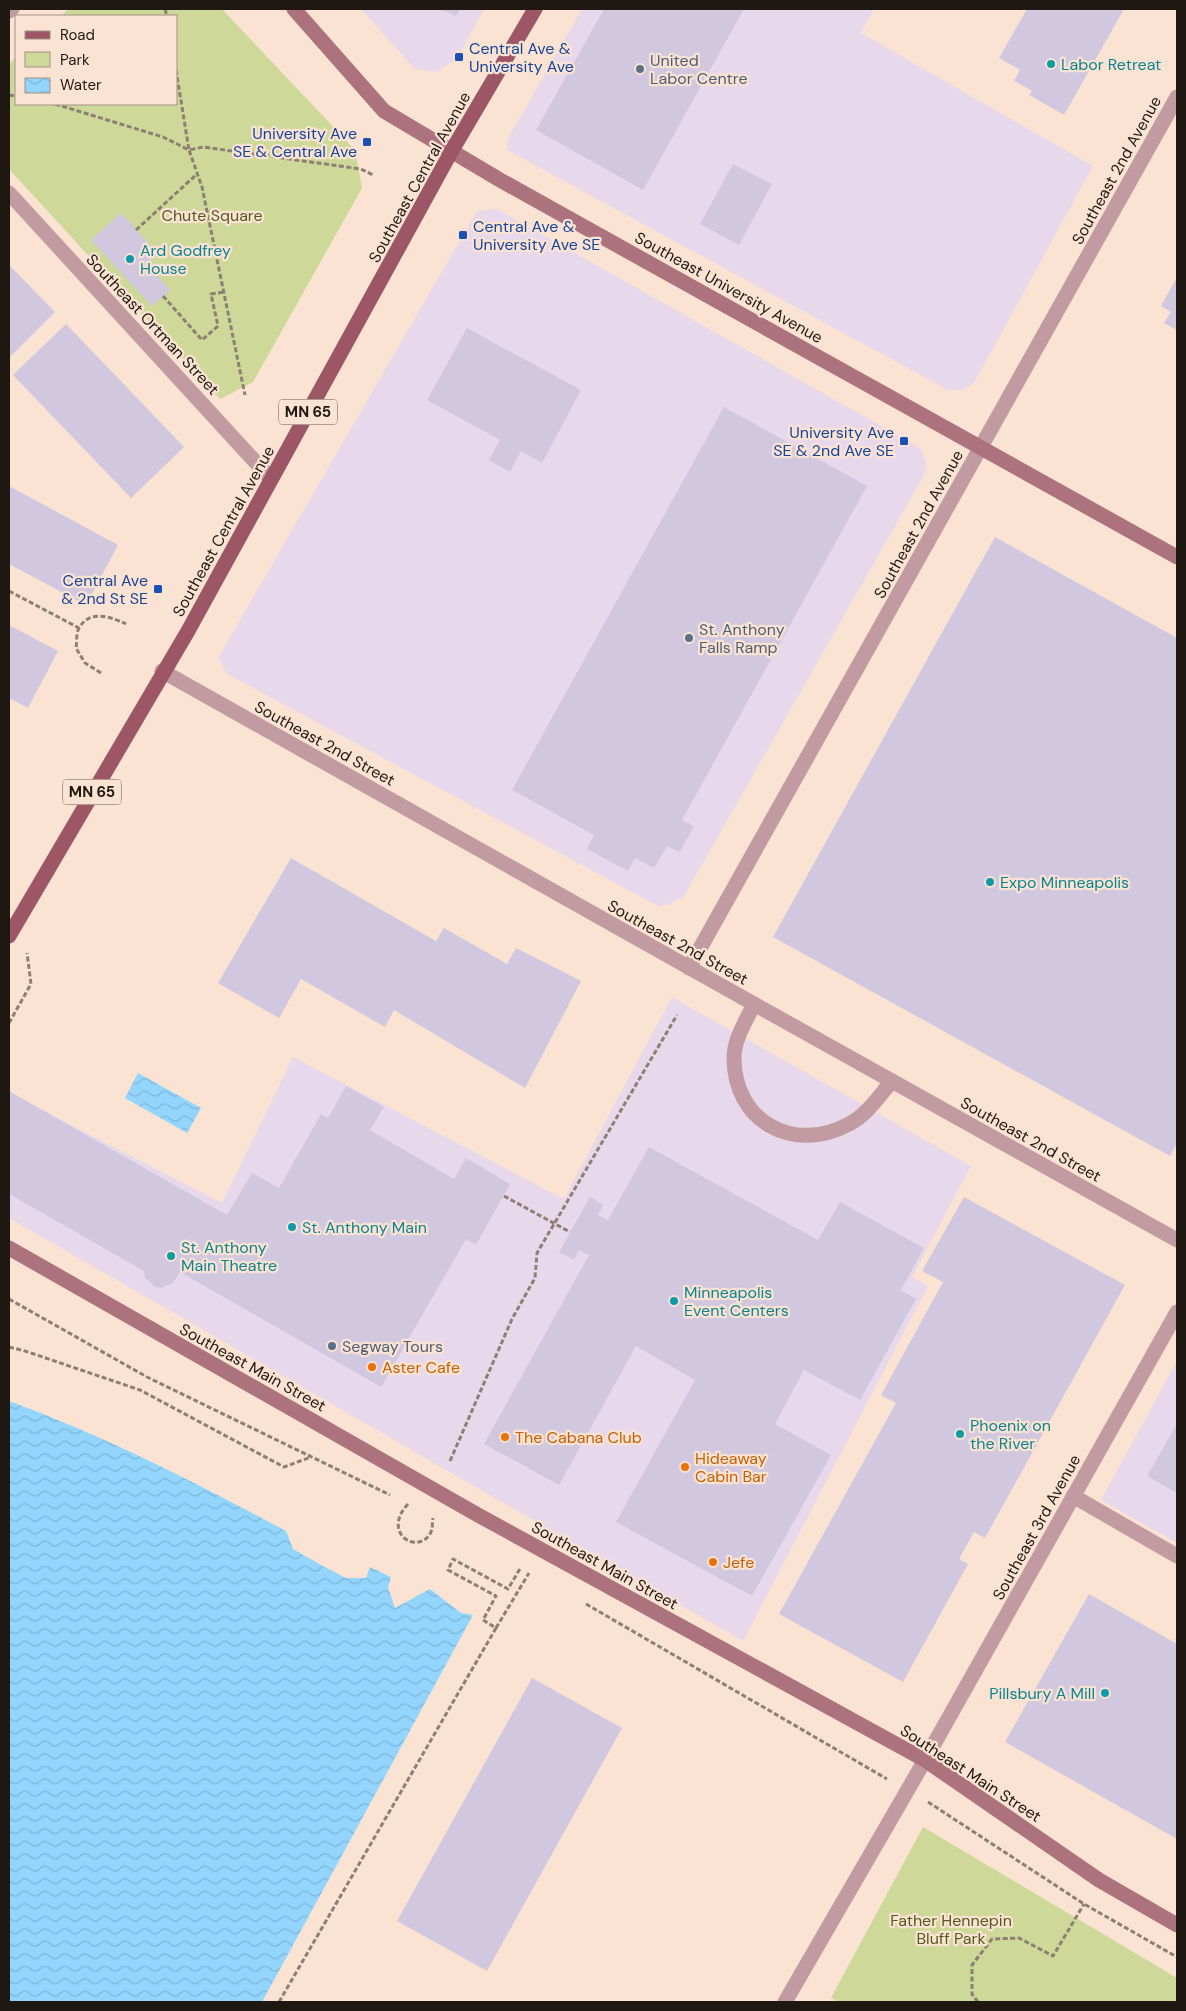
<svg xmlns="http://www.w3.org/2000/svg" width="1186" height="2011" viewBox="0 0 1186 2011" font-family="'DM Sans',sans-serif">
  <defs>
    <pattern id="water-waves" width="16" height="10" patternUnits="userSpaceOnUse" patternTransform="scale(1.25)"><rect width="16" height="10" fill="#93d5fd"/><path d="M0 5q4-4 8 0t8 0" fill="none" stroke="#7eb6d8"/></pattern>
  </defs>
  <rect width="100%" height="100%" fill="#fae3d3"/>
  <g fill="#e8d8eb">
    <path d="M361,9H484L456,60L436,72L415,69Z"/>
    <path d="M582,9H874L861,33L1093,166L974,383L963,390H948L507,150V140Z"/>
    <path d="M497,209L920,448L927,464L923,477L683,898L660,907L227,674L218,658L477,211Z"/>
    <path d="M672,997L971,1166L912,1277L928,1286L743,1641L9,1218V1093L222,1203L293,1057L564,1199Z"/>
    <path d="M1177,1361V1543L1101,1500Z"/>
  </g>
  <g fill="#ced898">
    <path d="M69,9H222L355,150L362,188L253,382L220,399L9,169V64L16,57V104H176V16H60Z"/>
    <path d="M923,1827L1177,1978V2002H839L831,1998Z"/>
  </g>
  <g fill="url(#water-waves)">
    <path d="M138,1073L201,1108L187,1133L125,1098Z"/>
    <path d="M9,1401C105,1436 196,1483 286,1531L293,1549L321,1565L346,1578H366L370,1567L391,1577L388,1587L395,1608L430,1589L461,1613L473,1615L262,2002H9Z"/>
  </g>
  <g fill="#d1c8e0">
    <path d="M441,9H460L456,16Z"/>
    <path d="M604,9H744L643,190L536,130Z"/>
    <path d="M1027,9H1124L1064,115L1029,95L1032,91L1014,81L1020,70L999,58Z"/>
    <path d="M733,164L772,184L739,245L700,224Z"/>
    <path d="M121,213L158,254L147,264L170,290L152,306L91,240Z"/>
    <path d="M9,265L55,312L9,358Z"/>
    <path d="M1177,277V330L1164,323L1171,312L1161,306Z"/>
    <path d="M66,324L184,447L131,498L13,375Z"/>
    <path d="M467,328L581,390L542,463L521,451L510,472L489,460L500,440L427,400Z"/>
    <path d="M724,407L867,486L682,820L694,826L680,852L667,846L654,868L635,858L628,871L587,849L594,835L512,790Z"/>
    <path d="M9,486L118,545L86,605L9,564Z"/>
    <path d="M995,537L1177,638V1143L1170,1156L773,937Z"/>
    <path d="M9,625L58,651L28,708L9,698Z"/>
    <path d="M291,858L436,941L444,928L507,964L516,948L581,981L525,1088L394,1010L385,1027L301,979L279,1018L218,983Z"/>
    <path d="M346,1086L384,1107L370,1130L454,1179L466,1158L510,1184L476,1245L466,1239L381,1387L180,1272L173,1283L161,1288L155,1287L145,1278L144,1271L9,1194V1091L227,1215L252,1173L279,1188L321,1114L328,1118Z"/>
    <path d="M649,1147L818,1240L840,1202L924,1248L901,1290L916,1299L860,1400L804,1370L775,1424L831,1455L752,1596L616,1522L695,1380L636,1346L559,1485L484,1444L589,1255L579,1250L574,1260L559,1252L590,1197L603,1205L598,1215L608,1220Z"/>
    <path d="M964,1197L1125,1285L985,1538L974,1532L959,1559L968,1564L903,1682L779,1614L896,1403L881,1395L943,1282L922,1271Z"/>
    <path d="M1177,1424V1493L1147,1476Z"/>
    <path d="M1089,1594L1177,1644V1839L1005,1742Z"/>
    <path d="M532,1678L622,1728L487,1971L397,1921Z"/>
  </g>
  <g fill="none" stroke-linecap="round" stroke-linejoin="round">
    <g stroke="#8e7f73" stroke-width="3" stroke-dasharray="5 2.5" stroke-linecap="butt">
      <path d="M165,9L167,16"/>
      <path d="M176,70L189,150L203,147L361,169L373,175"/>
      <path d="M9,95L16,96"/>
      <path d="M55,104L163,137L189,150L202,187L245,395"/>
      <path d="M136,230L197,174"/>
      <path d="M163,296L202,340L218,326L211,294L224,292"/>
      <path d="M9,591L79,628"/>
      <path d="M101,673L85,663L76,648C77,642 76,633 79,628C90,609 111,617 126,624"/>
      <path d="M9,1023L31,984L27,953"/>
      <path d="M9,1299L147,1377L390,1495"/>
      <path d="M9,1347L25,1351L140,1390L284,1467L311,1457"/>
      <path d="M450,1461L512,1319L535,1278L537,1253L677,1015"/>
      <path d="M408,1504C381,1533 417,1555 430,1534C433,1529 432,1523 433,1518"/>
      <path d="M586,1604L887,1779"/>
      <path d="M496,1628L529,1573"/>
      <path d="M928,1802L1084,1904L1177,1957"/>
      <path d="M279,2002L496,1628L483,1620L496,1596L448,1570L453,1559L508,1589L521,1567"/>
      <path d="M978,2002L972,1994V1965L992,1939L1019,1938L1053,1956L1084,1904"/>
    </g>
    <g stroke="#c29aa1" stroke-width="15">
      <path d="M754,1004C746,1021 734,1039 734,1058C734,1122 794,1154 849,1124C867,1115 879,1096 892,1081"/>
      <path d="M1073,1496L1177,1556"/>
      <path d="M785,2002L925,1760"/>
    </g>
    <g stroke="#c29aa1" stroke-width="15">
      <path d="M9,11L12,9"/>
      <path d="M9,193L271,479"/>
      <path d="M162,671L754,1004L1177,1240"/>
      <path d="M689,968L1177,97"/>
      <path d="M925,1760L1177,1312"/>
    </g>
    <g stroke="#ac737e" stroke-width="15">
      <path d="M294,9L384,111L500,180L1177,557"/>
      <path d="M9,1248L478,1515L925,1760L1099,1880L1177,1925"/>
    </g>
    <path stroke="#9c5666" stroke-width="15" d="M9,936L188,631L451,152L535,9"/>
    <path stroke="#8e7f73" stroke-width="3" stroke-dasharray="5 2.5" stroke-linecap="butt" d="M504,1196L570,1232"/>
  </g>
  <g fill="#1a4fb4" stroke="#fae3d3" stroke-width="2">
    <rect x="454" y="52" width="10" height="10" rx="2.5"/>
    <rect x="362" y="137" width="10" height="10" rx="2.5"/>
    <rect x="458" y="230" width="10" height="10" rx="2.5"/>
    <rect x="899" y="436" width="10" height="10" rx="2.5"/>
    <rect x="153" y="584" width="10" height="10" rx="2.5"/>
  </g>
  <g fill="#0f9aa8" stroke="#fae3d3" stroke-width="2">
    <circle cx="1051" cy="64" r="5"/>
    <circle cx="130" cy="259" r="5"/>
    <circle cx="990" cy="882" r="5"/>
    <circle cx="292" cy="1227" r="5"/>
    <circle cx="171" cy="1256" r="5"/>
    <circle cx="674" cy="1301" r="5"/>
    <circle cx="960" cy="1434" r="5"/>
    <circle cx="1105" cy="1693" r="5"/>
  </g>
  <g fill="#5c6f8a" stroke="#fae3d3" stroke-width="2">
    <circle cx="640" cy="69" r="5"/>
    <circle cx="689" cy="638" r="5"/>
    <circle cx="332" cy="1346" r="5"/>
  </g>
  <g fill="#e8710a" stroke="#fae3d3" stroke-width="2">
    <circle cx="372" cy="1367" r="5"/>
    <circle cx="505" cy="1437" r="5"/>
    <circle cx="685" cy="1467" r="5"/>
    <circle cx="713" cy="1562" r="5"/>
  </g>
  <g text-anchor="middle" stroke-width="4.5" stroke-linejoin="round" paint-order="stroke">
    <g fill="#fae3d3" stroke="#61544b" stroke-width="1">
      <rect x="279" y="399.5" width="58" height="25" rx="4"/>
      <rect x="63" y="779.5" width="58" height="25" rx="4"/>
    </g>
    <g font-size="15" font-weight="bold" fill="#1f1711">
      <text x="308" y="417">MN 65</text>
      <text x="92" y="797">MN 65</text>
    </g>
    <g font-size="16" fill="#164399" stroke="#fae3d3" text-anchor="end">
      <text x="469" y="54" text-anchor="start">Central Ave &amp;<tspan x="469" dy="18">University Ave</tspan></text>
      <text x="357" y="139">University Ave<tspan x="357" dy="18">SE &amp; Central Ave</tspan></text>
      <text x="473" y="232" text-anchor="start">Central Ave &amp;<tspan x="473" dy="18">University Ave SE</tspan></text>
      <text x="894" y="438">University Ave<tspan x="894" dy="18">SE &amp; 2nd Ave SE</tspan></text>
      <text x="148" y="586">Central Ave<tspan x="148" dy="18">&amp; 2nd St SE</tspan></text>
    </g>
    <g font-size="16" fill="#4e5e75" stroke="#fae3d3" text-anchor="start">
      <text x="650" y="66">United<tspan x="650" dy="18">Labor Centre</tspan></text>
      <text x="699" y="635">St. Anthony<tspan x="699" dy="18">Falls Ramp</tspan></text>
      <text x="342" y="1352">Segway Tours</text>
    </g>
    <g font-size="16" fill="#0d838f" stroke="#fae3d3" text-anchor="start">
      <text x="1061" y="70">Labor Retreat</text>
      <text x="140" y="256">Ard Godfrey<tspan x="140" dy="18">House</tspan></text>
      <text x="1000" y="888">Expo Minneapolis</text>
      <text x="302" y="1233">St. Anthony Main</text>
      <text x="181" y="1253">St. Anthony<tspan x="181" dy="18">Main Theatre</tspan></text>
      <text x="684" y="1298">Minneapolis<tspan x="684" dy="18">Event Centers</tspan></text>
      <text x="970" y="1431">Phoenix on<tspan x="970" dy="18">the River</tspan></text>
      <text x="1095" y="1699" text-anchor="end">Pillsbury A Mill</text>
    </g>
    <g font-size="16" fill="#1f1711" stroke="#fae3d3">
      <text transform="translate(1116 170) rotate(-61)" y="6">Southeast 2nd Avenue</text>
      <text transform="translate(419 177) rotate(-61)" y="6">Southeast Central Avenue</text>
      <text transform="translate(729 287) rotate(29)" y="6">Southeast University Avenue</text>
      <text transform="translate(153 324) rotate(47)" y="6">Southeast Ortman Street</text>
      <text transform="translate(918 524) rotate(-61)" y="6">Southeast 2nd Avenue</text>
      <text transform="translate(223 531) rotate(-61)" y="6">Southeast Central Avenue</text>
      <text transform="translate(325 743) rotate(29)" y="6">Southeast 2nd Street</text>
      <text transform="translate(678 942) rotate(29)" y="6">Southeast 2nd Street</text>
      <text transform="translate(1031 1139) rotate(29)" y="6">Southeast 2nd Street</text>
      <text transform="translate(253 1367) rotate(29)" y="6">Southeast Main Street</text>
      <text transform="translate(1036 1527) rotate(-61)" y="6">Southeast 3rd Avenue</text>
      <text transform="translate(605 1565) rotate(29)" y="6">Southeast Main Street</text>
      <text transform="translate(971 1773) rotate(33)" y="6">Southeast Main Street</text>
    </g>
    <g font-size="16" fill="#535a1d" stroke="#fae3d3">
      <text x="212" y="221">Chute Square</text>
      <text x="951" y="1926">Father Hennepin<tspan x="951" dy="18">Bluff Park</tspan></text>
    </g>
    <g font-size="16" fill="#c56008" stroke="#fae3d3" text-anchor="start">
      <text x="382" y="1373">Aster Cafe</text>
      <text x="515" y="1443">The Cabana Club</text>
      <text x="695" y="1464">Hideaway<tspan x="695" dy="18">Cabin Bar</tspan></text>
      <text x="723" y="1568">Jefe</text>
    </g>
  </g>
  <rect width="1186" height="2011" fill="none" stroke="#1f1711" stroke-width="20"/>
  <rect x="15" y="15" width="162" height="90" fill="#fae3d3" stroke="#a29185"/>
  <rect x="25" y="31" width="25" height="8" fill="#9c5666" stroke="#a29185"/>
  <text x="60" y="40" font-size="15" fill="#1f1711">Road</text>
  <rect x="25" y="52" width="25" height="15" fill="#ced898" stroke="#a29185"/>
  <text x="60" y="65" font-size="15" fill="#1f1711">Park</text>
  <rect x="25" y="78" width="25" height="15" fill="url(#water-waves)" stroke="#a29185"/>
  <text x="60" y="90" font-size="15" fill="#1f1711">Water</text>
</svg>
